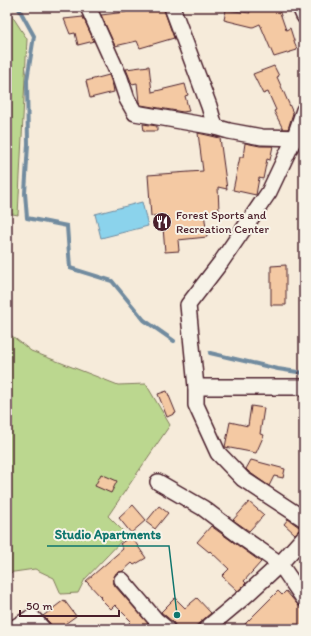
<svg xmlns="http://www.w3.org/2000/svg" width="311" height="636" viewBox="0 0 311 636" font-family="Itim,sans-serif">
  <rect width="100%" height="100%" fill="#f6ebda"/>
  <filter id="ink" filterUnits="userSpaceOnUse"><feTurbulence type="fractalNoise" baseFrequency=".025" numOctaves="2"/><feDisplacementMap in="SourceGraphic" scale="8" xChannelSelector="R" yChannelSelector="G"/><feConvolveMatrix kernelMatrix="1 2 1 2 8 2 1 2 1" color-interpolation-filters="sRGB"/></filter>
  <g filter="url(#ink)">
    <g fill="#bbd78f" stroke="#827b5d">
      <path d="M7,8L27,39L18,215L7,213Z"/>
      <path d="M7,332L31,351L118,385L146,384L170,425L108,516L127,535L85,579L78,593L61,594L54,578L35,569L7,573Z"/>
    </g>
    <path fill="#8bd3ec" stroke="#718b9f" d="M142,202L148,226L101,238L95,214Z"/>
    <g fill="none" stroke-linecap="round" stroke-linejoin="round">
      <g stroke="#718b9f" stroke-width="4">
        <path d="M18,7L34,36L27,80L28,144L25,193L27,218L67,226L70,268L112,281L144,320L174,341"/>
        <path d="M210,353L278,369L304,373"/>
      </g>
    </g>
    <g fill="#f4c9a3" stroke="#4a1f2b">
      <path d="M124,7H163L164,10L174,38L140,48L137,41L115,46L101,15L126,12Z"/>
      <path d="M248,7H278L286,30L290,28L297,50L274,57L260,24L253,27L224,20L226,10L250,13Z"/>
      <path d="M83,17L94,41L78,45L75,33L70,34L64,19Z"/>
      <path d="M149,66L152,92L185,84L188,95L185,96L189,111L183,112L141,105L139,102L137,83L132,84L126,69Z"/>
      <path d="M274,66L279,76L277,77L293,113L288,129H283L274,111L276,110L268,92L263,94L253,74Z"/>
      <path d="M109,75L113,86L114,92L90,98L86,81Z"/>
      <path d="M143,124L157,126V131H144Z"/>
      <path d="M198,133L220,138L227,189L218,187L219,211L204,212L207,237L178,240L179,251L165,252L162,215L151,216L148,175L203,171Z"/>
      <path d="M245,143L260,146H273L270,160L267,159L263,179L259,178L256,195L233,190L240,157H243Z"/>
      <path d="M286,265V305H271V266Z"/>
      <path d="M167,391L176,413L167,417L158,394Z"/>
      <path d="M251,406L264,408L260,434L264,435L256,453L225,447L230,422L248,426Z"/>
      <path d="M251,460L285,469L283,478L274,476L269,486L249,472L246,469Z"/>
      <path d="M101,474L117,481L111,493L95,486Z"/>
      <path d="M249,502L264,515L249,531L233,520Z"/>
      <path d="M133,505L146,520L131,533L119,518Z"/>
      <path d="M159,506L168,513L155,529L146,522Z"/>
      <path d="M288,519L299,527L304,528L301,529L295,534L284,524Z"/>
      <path d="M211,526L261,562L244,581L246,583L238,591L222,576L229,569L210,551L209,552L197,542Z"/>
      <path d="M131,536L146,558L134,565L132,563L123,571L116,573L114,577L113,582L115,586L153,629H123L131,621L115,605L111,609L100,598L101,597L86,581L123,549L120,544Z"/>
      <path d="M278,591L282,595L286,591L297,604L304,609V629H240Z"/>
      <path d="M175,598L185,608L197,598L211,613L192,629H176L175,625L173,622L161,612Z"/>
      <path d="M64,600L76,616L58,629H52L50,623L43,616Z"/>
    </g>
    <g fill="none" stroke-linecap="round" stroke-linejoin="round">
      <defs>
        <g id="minor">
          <path d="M88,7L120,78L127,99L135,113L215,127L229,131L262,137L302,138"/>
          <path d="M172,7L209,106L215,127"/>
          <path d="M300,7L304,16"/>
          <path d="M304,110L294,139L269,192L221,262L188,305L196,387V405L218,453L243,479L304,519"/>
          <path d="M196,387H304"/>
          <path d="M158,482L203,508L240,536L280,564L243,598L206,629"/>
          <path d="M304,537L280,564L304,599"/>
          <path d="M122,580L156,620L167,629"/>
          <path d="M12,629L32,617L43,629"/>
        </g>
      </defs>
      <use href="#minor" stroke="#4a1f2b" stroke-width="18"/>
      <use href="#minor" stroke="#f7f3e8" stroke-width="15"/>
    </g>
  </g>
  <defs>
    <symbol id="restaurant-disc" viewBox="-11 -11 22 22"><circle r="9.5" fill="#4a1f2b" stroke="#f7f3e8"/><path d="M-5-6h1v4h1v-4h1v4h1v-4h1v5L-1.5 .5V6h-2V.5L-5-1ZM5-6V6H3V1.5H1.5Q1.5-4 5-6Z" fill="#fff"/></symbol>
  </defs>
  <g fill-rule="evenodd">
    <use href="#restaurant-disc" x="151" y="211" width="22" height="22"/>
  </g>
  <g text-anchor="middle" stroke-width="4" stroke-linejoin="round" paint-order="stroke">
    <g font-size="12" fill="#4a1f2b" stroke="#f7f3e8" text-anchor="start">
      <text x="176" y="219">Forest Sports and<tspan x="176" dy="14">Recreation Center</tspan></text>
    </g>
  </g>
  <path fill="none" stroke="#0f766e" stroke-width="1.5" d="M177 615L169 546H47"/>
  <circle fill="#0f766e" stroke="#f7f3e8" stroke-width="1.5" cx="177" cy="615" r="4"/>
  <g font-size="13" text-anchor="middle" font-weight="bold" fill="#0f766e" stroke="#f7f3e8" stroke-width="4" stroke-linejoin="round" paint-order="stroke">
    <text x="108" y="539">Studio Apartments</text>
  </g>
  <rect width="311" height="636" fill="none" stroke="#f7f3e8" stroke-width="24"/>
  <rect x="12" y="12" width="287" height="612" fill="none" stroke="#4a1f2b" stroke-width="1.5" filter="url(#ink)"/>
  <path d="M20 610v6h99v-6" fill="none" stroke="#4a1f2b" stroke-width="2"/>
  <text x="26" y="610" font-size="12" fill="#4a1f2b" stroke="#f7f3e8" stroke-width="3" paint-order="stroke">50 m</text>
</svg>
